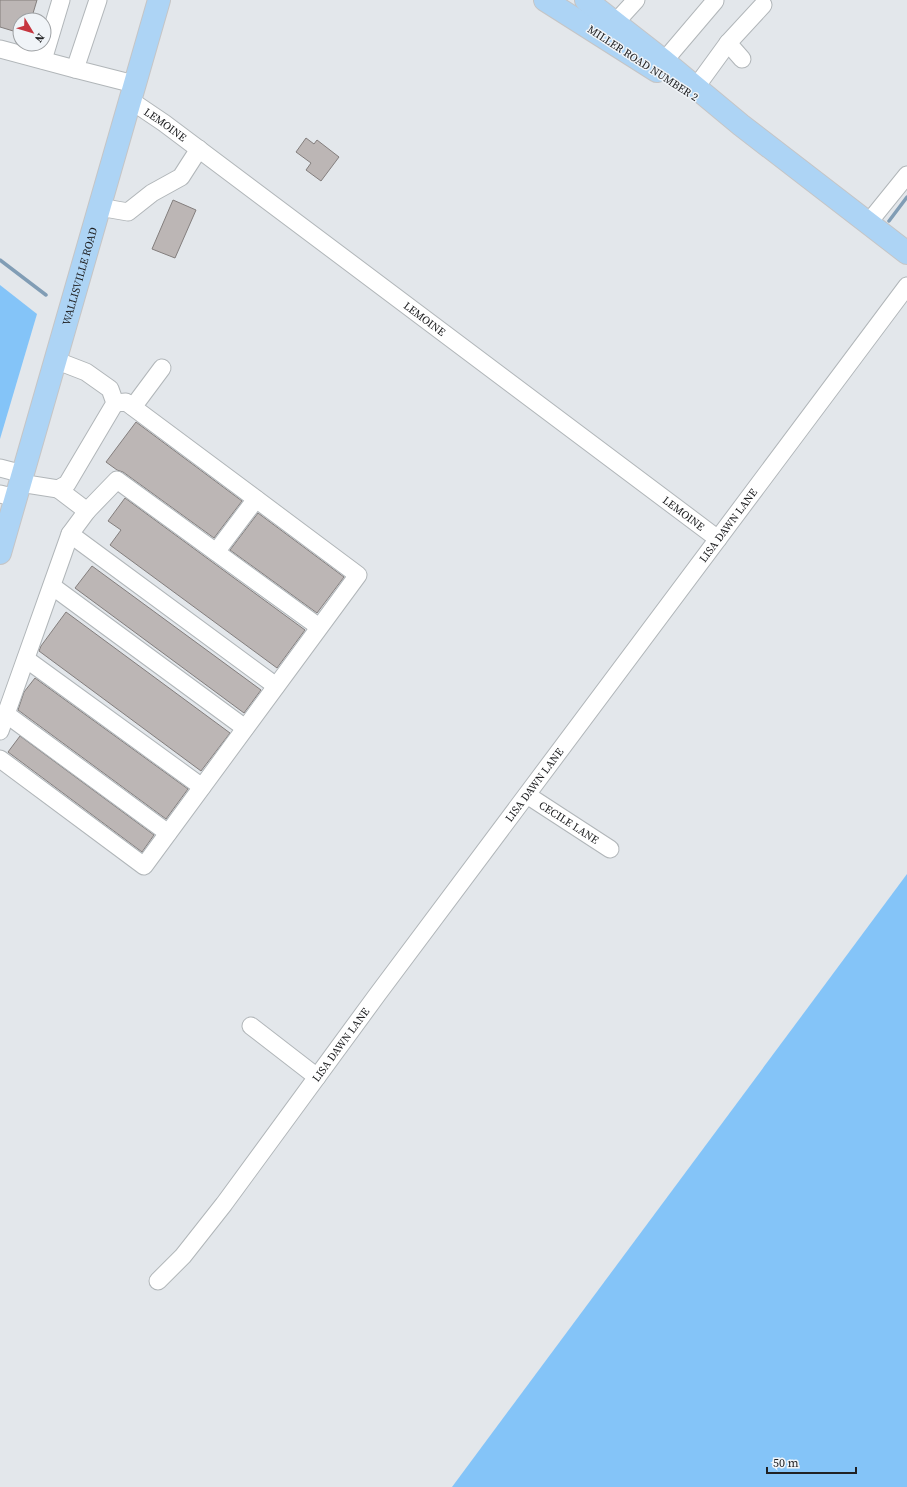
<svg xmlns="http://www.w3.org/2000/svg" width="907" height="1487" viewBox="0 0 907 1487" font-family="'Source Serif 4',serif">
  <rect width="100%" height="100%" fill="#e3e7eb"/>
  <g fill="#84c4f8">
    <path d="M0,285L37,314L0,439Z"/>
    <path d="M907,874V1487H452Z"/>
  </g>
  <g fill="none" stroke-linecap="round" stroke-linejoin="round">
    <g stroke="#819db5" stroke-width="3.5">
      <path d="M889,221L907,197"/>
      <path d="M0,260L46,295"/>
    </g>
  </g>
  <g fill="#bcb6b5" stroke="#837e7d">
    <path d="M0,0H37L31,20H20V33L0,27Z"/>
    <path d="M306,138L314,144L317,140L339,157L321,181L306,170L311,163L296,152Z"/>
    <path d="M173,200L196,210L175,258L152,249Z"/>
    <path d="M136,422L242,501L214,538L123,472L117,470L106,462Z"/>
    <path d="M125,498L305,630L277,668L110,545L121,530L108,521Z"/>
    <path d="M258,513L344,577L317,613L230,550Z"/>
    <path d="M92,566L261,690L244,713L75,588Z"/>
    <path d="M66,612L230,733L201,771L39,651L41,646Z"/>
    <path d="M35,678L188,789L166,819L18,710L24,692Z"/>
    <path d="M20,736L154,835L142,852L8,752Z"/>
  </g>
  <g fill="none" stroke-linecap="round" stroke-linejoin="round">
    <defs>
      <g id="minor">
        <path d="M98,0L75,69L134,84"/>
        <path d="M615,23L636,0"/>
        <path d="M728,43L742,59"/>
        <path d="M0,49L75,69"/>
        <path d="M43,60L61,0"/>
        <path d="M664,61L715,1"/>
        <path d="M696,87L728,43L763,5"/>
        <path id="s1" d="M130,100L164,123L718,539"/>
        <path d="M99,207L128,212L152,193L181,177L199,149"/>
        <path d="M869,222L907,175"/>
        <path d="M133,407L162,368"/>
        <path d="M0,468L23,474"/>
        <path d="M20,483L58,489L67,484L115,403L110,389L86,372L55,360"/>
        <path d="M0,494L16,498"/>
        <path d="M87,511L117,480L319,627"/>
        <path d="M70,534L276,686"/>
        <path d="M216,552L256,499"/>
        <path d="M52,586L245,728"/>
        <path d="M26,659L202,787"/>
        <path d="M6,714L168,833"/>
        <path d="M0,731L70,534L87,511L58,489"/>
        <path d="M0,759L144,866L358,575L126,402L115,403"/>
        <path id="s2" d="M527,795L610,849"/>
        <path d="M251,1026L317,1077"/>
        <path id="s3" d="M158,1281L183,1256L224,1204L377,995L907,286"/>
      </g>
      <g id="major">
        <path d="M545,0L657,71"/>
        <path d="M586,0L664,61L741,125L907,253"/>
        <path id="s4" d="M0,553L159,0"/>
      </g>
    </defs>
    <use href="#minor" stroke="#b1b6b9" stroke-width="19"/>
    <use href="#major" stroke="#c5c5c6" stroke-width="24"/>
    <use href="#minor" stroke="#fff" stroke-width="17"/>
    <use href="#major" stroke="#add4f5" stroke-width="22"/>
  </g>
  <g text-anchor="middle" stroke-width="3" stroke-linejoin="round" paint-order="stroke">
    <g font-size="11" fill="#202123" stroke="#f0f4f8">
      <text transform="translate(643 63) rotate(33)" y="4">MILLER ROAD NUMBER 2</text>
      <text dy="4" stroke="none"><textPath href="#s1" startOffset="43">LEMOINE</textPath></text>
      <text dy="4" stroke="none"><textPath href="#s4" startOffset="288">WALLISVILLE ROAD</textPath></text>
      <text dy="4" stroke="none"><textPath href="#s1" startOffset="367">LEMOINE</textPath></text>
      <text dy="4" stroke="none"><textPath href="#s1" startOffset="691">LEMOINE</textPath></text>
      <text dy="4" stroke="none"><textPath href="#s3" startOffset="947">LISA DAWN LANE</textPath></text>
      <text dy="4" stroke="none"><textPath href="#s3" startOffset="623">LISA DAWN LANE</textPath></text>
      <text dy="4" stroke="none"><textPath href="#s2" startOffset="50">CECILE LANE</textPath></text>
      <text dy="4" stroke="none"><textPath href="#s3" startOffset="299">LISA DAWN LANE</textPath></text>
    </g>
  </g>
  <g transform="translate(32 32) rotate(128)"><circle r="19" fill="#f0f4f8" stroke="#9da0a3"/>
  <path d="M0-3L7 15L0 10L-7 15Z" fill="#c63640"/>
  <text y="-6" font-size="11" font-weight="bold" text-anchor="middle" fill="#202123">N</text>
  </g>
  <path d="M767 1467v6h89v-6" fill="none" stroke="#202123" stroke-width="2"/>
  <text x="773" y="1467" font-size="12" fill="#202123" stroke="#f0f4f8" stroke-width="3" paint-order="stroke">50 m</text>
</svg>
